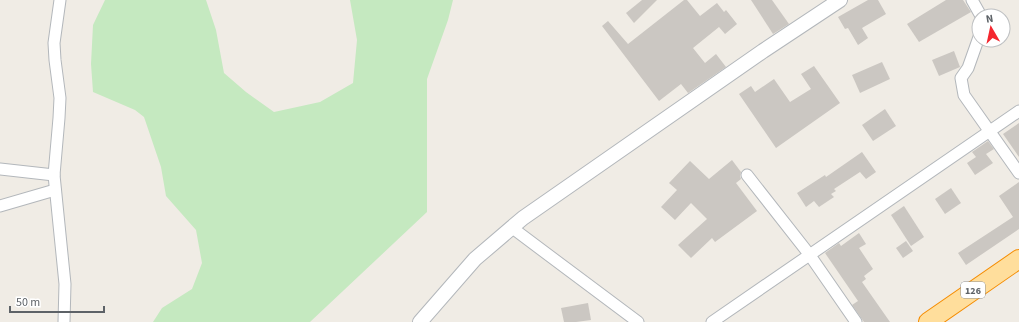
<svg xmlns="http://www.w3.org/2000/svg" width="1019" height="322" viewBox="0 0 1019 322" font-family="'Source Sans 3',sans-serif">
  <rect width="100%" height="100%" fill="#f0ece5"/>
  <path fill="#c5e9c0" d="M105,0H206L216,30L224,73L246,92L274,112L320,102L353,83L357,40L350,0H453L448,20L427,79V212L310,322H153L162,308L192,289L202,263L196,230L166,196L161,167L144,117L135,110L93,92L91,64L93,25Z"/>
  <g fill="#cbc7c2">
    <path d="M642,0H657L634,23L626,13Z"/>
    <path d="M684,0H687L700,16L717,3L724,12L726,10L737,24L725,34L719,27L693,48L705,63L716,54L726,67L688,93L681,84L659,101L602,26L608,21L628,44Z"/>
    <path d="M751,0H772L789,24L773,34Z"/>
    <path d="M868,0H878L886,14L862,28L868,38L858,45L848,28L845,29L838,17Z"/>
    <path d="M946,0H963L971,12L919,42L907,24Z"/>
    <path d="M954,51L960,67L939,76L932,60Z"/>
    <path d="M882,62L890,79L860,93L852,75Z"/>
    <path d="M814,66L840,103L776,148L739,94L751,86L755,92L774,79L790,102L811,89L801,74Z"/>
    <path d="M885,109L896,126L873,141L862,125Z"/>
    <path d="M1019,123V157L1003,134Z"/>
    <path d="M988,141L994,149L986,154L993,163L975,175L967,163L976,157L972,152Z"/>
    <path d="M862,152L876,172L866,179L860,172L834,189L836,191L831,194L834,197L819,207L814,201L806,207L797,193L825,175L826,177Z"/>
    <path d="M732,160L741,172L740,176L741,179L736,183L757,211L715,242L712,238L691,258L678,245L707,219L691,203L675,220L661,207L677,190L669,183L690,161L709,179Z"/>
    <path d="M1019,182V229L966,265L958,253L1013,217L999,196Z"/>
    <path d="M951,188L961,203L945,214L935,199Z"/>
    <path d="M904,206L924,237L911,246L891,215Z"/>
    <path d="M859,233L866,244L859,248L873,269L864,276L866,279L862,282L890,322H864L852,305L858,301L825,253L839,243L841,246Z"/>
    <path d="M906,241L913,251L903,258L896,248Z"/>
    <path d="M588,303L591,320L576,322H564L561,308Z"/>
  </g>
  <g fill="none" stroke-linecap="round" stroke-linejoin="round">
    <defs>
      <g id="minor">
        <path d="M60,0L54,43L55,60L60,98L59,118L54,175L65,284L64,322"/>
        <path d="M972,0L981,16"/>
        <path d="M979,37L968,68L961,78L964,95L1019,173"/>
        <path d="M0,169L54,175"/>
        <path d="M747,175L809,254L856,322"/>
        <path d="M0,206L55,190"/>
        <path d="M511,227L638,322"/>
        <path d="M712,322L1019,111"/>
      </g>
      <path id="tertiary" d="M420,322L475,259L523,218L763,51L840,0"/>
      <path id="trunk" d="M928,322L1019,259"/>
    </defs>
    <use href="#minor" stroke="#b3b7bb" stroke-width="13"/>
    <use href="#tertiary" stroke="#b3b7bb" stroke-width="16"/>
    <use href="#trunk" stroke="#f58c00" stroke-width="20"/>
    <use href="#minor" stroke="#fff" stroke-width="11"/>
    <use href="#tertiary" stroke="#fff" stroke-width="14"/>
    <use href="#trunk" stroke="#ffde9c" stroke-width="18"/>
  </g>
  <g text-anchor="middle" stroke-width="3" stroke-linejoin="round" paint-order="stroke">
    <rect fill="#fff" stroke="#8e9195" stroke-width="1" x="961" y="282" width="24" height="16" rx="3"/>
    <g font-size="10" font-weight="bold" fill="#5d6267">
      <text x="973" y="294">126</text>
    </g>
  </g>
  <g transform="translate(991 28) rotate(351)"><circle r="19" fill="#ffffff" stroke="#bec0c2"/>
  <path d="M0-3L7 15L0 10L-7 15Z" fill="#f4272f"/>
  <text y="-6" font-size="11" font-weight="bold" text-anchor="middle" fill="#5d6267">N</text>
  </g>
  <path d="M10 306v6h94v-6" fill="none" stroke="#5d6267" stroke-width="2"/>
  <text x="16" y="306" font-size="12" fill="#5d6267" stroke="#ffffff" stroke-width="3" paint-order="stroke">50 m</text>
</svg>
